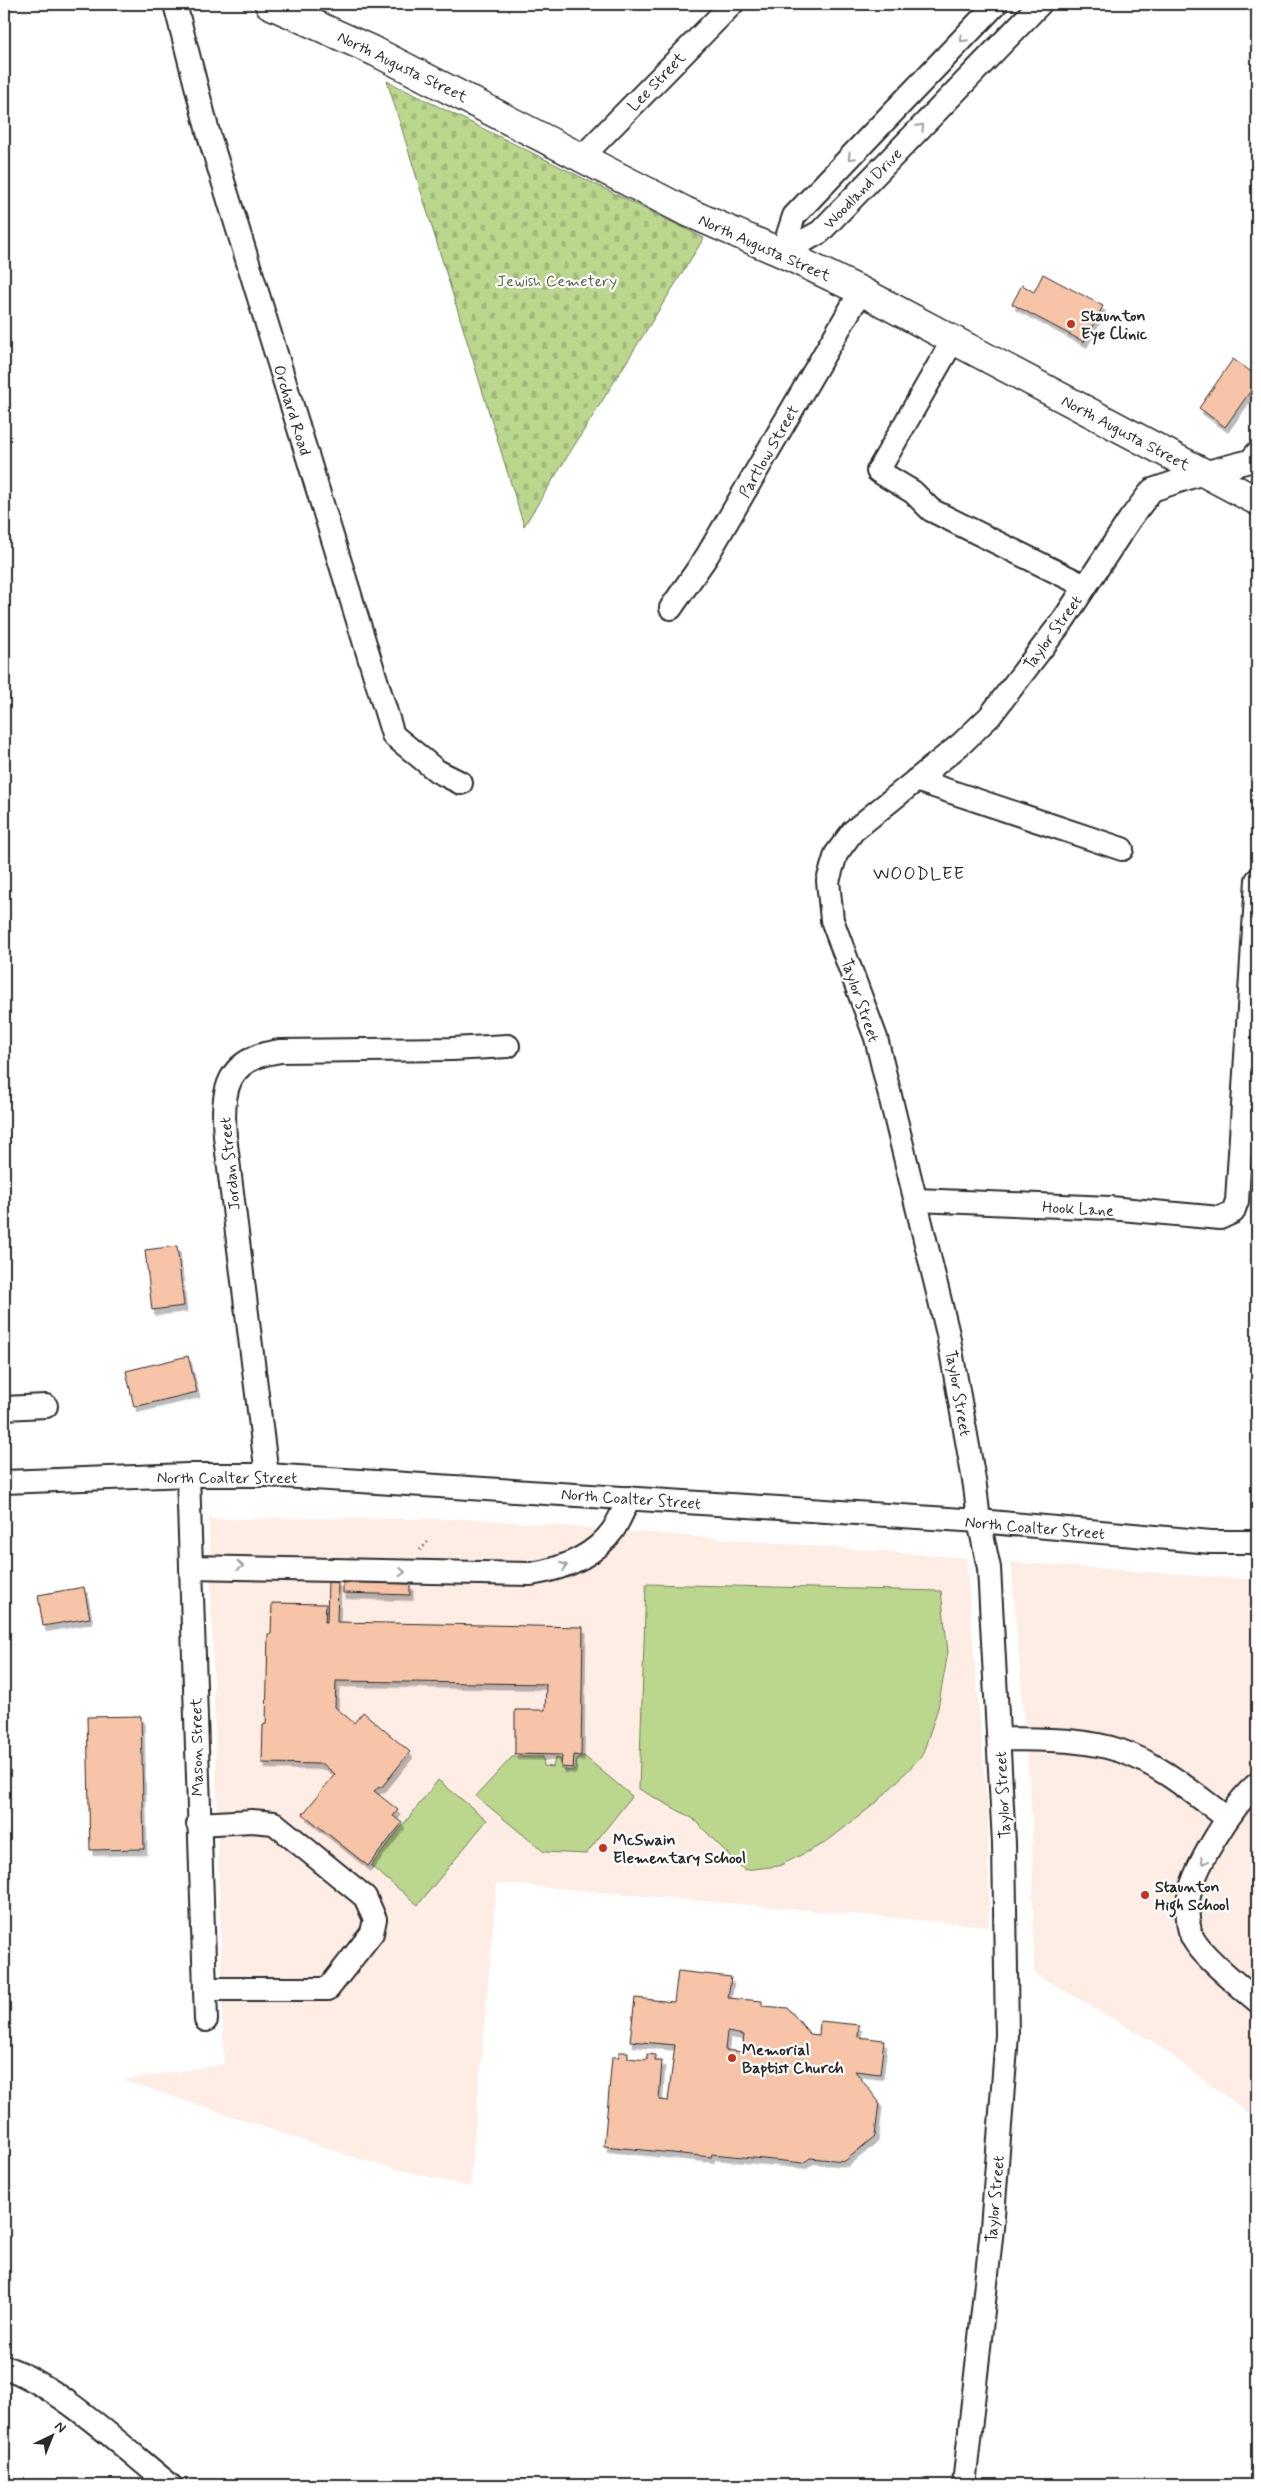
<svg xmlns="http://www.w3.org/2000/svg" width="1261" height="2489" viewBox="0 0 1261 2489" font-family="Mynerve,sans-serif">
  <defs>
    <pattern id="cemetery-stones" width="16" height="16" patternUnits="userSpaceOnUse" patternTransform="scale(1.25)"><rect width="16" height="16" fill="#bbd68d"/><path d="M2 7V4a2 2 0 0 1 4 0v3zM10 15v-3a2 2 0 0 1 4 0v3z" fill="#a1b87a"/></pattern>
    <filter id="shadow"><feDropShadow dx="3" dy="5.5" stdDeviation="0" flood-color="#0004"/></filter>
  </defs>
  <rect width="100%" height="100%" fill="#fff"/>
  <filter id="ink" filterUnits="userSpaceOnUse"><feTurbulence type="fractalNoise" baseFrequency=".02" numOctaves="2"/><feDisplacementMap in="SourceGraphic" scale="10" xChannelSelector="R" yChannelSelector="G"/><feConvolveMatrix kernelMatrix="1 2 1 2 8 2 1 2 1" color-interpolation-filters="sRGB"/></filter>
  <g filter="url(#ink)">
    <g fill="#fdede5">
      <path d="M300,1518L476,1519L966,1558L988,1813L989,1926L497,1883L470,2187L366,2161L123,2080L224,2064L209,1519Z"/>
      <path d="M1011,1562L1257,1580V2120L1155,2043L1034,1973L1032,1817Z"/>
    </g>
    <path fill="url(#cemetery-stones)" stroke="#73805c" d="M387,81L704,238L524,526Z"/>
    <g fill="#bbd68d" stroke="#73805c">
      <path d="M646,1584L941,1591L948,1652L938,1708L922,1756L877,1802L825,1843L779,1866L744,1870L692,1818L639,1789Z"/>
      <path d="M584,1756L632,1796L586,1854L544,1852L476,1796L512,1757H543L544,1766L553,1767L555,1758L560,1759L561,1768L569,1771L576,1769L577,1758Z"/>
      <path d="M438,1780L487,1820L418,1905L371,1866Z"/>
    </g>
    <g fill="#f7c4a8" stroke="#2b2b2b" fill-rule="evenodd" filter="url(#shadow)">
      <path d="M1043,274L1103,306L1084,342L1012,304L1022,285L1034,292Z"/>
      <path d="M1233,359L1257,376V382L1225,427L1199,408Z"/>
      <path d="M177,1246L184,1306L152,1310L145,1250Z"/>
      <path d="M188,1356L197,1392L134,1407L126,1371Z"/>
      <path d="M328,1581L338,1582L337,1622L583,1627L581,1756L574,1755L573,1768L561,1767L562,1755L515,1754V1710H545L546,1684L336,1681L335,1707L354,1723L363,1712L410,1752L381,1788L379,1787L374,1791L398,1810L393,1816L402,1823L368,1866L303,1814L335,1774L323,1764L262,1763L263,1725L266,1724L268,1634H271L272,1603L326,1604L325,1622H327Z"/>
      <path d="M343,1582L410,1584V1595L343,1593Z"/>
      <path d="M84,1587L90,1618L43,1626L38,1595Z"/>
      <path d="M141,1716L144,1849L90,1850L87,1717Z"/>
      <path d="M678,1971L731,1977L728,1998L762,2001V2006L788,2008L810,2034L819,2035L820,2021L859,2025L858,2037L884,2040L880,2074L855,2071L879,2102L875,2136L845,2161L810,2158L804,2163L712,2154L711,2157L604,2146L612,2057H619V2052H628V2058L647,2060V2054L655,2055V2061H662L659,2100L668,2101L675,2045L630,2041L635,1998L674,2002ZM727,2032L744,2035L742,2052L725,2050Z"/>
    </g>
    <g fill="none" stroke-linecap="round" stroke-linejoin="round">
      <defs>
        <g id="minor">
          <path d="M175,4L208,132L393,735L437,771L461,783"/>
          <path d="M581,158L732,4"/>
          <path d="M782,253L820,232L1040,4"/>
          <path d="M782,253L794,216L996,4"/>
          <path d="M953,340L878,471L913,492L931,510L1085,586"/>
          <path d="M671,608L707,556L861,291"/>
          <path d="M916,780L1122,849"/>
          <path d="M916,1200L1110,1208L1220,1218L1233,1212L1237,1201L1257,880"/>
          <path d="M4,1408L46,1406"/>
          <path d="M188,1475L206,2020"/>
          <path d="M267,1475L225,1136C221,1089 227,1058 280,1051L452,1049L508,1046"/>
          <path d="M4,1482L188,1475H267L979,1521L1211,1542H1257"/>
          <path d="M191,1567L531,1574C562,1569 594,1557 613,1530C619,1521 624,1509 629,1498"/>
          <path d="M1000,1739C1040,1740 1082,1738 1121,1751C1161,1765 1193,1793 1227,1818"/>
          <path d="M1257,1784C1234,1803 1189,1873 1188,1904C1187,1912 1188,1926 1191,1934C1196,1952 1242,1988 1257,2001"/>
          <path d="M198,1824L252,1821L274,1823L365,1897L375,1919L372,1933L328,1989H205"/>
          <path d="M4,2367C57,2384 125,2449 170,2485"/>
          <path d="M964,2485L992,2228L1007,2035L1004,1843L989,1568L979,1521L975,1486L948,1334L876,1038L832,920L828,881L836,854L853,831L962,743L990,716L1064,619L1130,519L1152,490L1203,473L1250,461L1257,453"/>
        </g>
        <path id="major" d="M269,4L376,52L685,211L782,253L861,291L1257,501"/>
      </defs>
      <use href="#minor" stroke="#2b2b2b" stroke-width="26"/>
      <use href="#major" stroke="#2b2b2b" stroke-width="31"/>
      <path stroke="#2b2b2b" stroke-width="3" stroke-dasharray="1 4" stroke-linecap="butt" d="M420,1550L430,1540"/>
      <use href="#minor" stroke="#fff" stroke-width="22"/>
      <use href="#major" stroke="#fff" stroke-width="28"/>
    </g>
    <defs><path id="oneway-chevron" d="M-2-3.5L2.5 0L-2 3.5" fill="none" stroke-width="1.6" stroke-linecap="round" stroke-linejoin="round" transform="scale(1.25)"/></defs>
    <g stroke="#a0a0a0">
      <use href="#oneway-chevron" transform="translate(963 39) rotate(134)"/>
      <use href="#oneway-chevron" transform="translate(921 127) rotate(-46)"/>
      <use href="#oneway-chevron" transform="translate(851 157) rotate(134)"/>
      <use href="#oneway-chevron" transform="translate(240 1566) rotate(2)"/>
      <use href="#oneway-chevron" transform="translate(564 1566) rotate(-20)"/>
      <use href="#oneway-chevron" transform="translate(402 1572) rotate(2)"/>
      <use href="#oneway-chevron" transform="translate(1204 1861) rotate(118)"/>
    </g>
  </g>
  <g fill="#c8321e" stroke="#fff" stroke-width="2">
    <circle cx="1071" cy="324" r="5"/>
    <circle cx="603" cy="1848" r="5"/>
    <circle cx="1145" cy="1895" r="5"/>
    <circle cx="732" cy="2058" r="5"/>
  </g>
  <g text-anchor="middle" stroke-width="4.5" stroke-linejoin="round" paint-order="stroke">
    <g font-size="16" fill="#2b2b2b" stroke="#fff">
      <text transform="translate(403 66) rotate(26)" y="6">North Augusta Street</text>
      <text transform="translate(656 81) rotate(-46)" y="6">Lee Street</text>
      <text transform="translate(862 188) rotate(-46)" y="6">Woodland Drive</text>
      <text transform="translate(765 247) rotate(24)" y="6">North Augusta Street</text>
      <text transform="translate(293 410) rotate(73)" y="6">Orchard Road</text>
      <text transform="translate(1126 432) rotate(28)" y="6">North Augusta Street</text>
      <text transform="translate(768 451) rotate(-60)" y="6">Partlow Street</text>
      <text transform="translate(1052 632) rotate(-54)" y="6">Taylor Street</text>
      <text transform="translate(861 1000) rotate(71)" y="6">Taylor Street</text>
      <text transform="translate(229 1164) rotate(-96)" y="6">Jordan Street</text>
      <text transform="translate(1078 1208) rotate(3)" y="6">Hook Lane</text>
      <text transform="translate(959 1393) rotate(80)" y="6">Taylor Street</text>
      <text x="227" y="1483">North Coalter Street</text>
      <text transform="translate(631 1498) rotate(4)" y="6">North Coalter Street</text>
      <text transform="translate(1035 1527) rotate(5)" y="6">North Coalter Street</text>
      <text transform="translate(196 1747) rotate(-91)" y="6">Mason Street</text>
      <text transform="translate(1002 1795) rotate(-93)" y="6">Taylor Street</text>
      <text transform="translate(994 2199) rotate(-85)" y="6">Taylor Street</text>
    </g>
    <g font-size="16" fill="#565e48" stroke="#fff">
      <text x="557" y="286">Jewish Cemetery</text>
    </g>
    <g font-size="16" font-weight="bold" fill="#2b2b2b" stroke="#fff" text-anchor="start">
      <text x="1081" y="321">Staunton<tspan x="1081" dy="18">Eye Clinic</tspan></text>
      <text x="613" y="1845">McSwain<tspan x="613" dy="18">Elementary School</tspan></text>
      <text x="1155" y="1892">Staunton<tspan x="1155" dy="18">High School</tspan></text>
      <text x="742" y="2055">Memorial<tspan x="742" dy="18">Baptist Church</tspan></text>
    </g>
    <g font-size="18" letter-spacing="1" fill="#2b2b2b" stroke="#fff">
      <text x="919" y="879">WOODLEE</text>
    </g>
  </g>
  <rect width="1261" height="2489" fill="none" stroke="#fff" stroke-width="20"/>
  <rect x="10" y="10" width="1241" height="2469" fill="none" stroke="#2b2b2b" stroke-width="2" filter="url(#ink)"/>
  <g transform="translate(52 2436) rotate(43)" stroke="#ffffff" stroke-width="4" paint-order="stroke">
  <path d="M0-4L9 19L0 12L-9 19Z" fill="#2b2b2b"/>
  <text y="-8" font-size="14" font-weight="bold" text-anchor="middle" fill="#2b2b2b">N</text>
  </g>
</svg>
